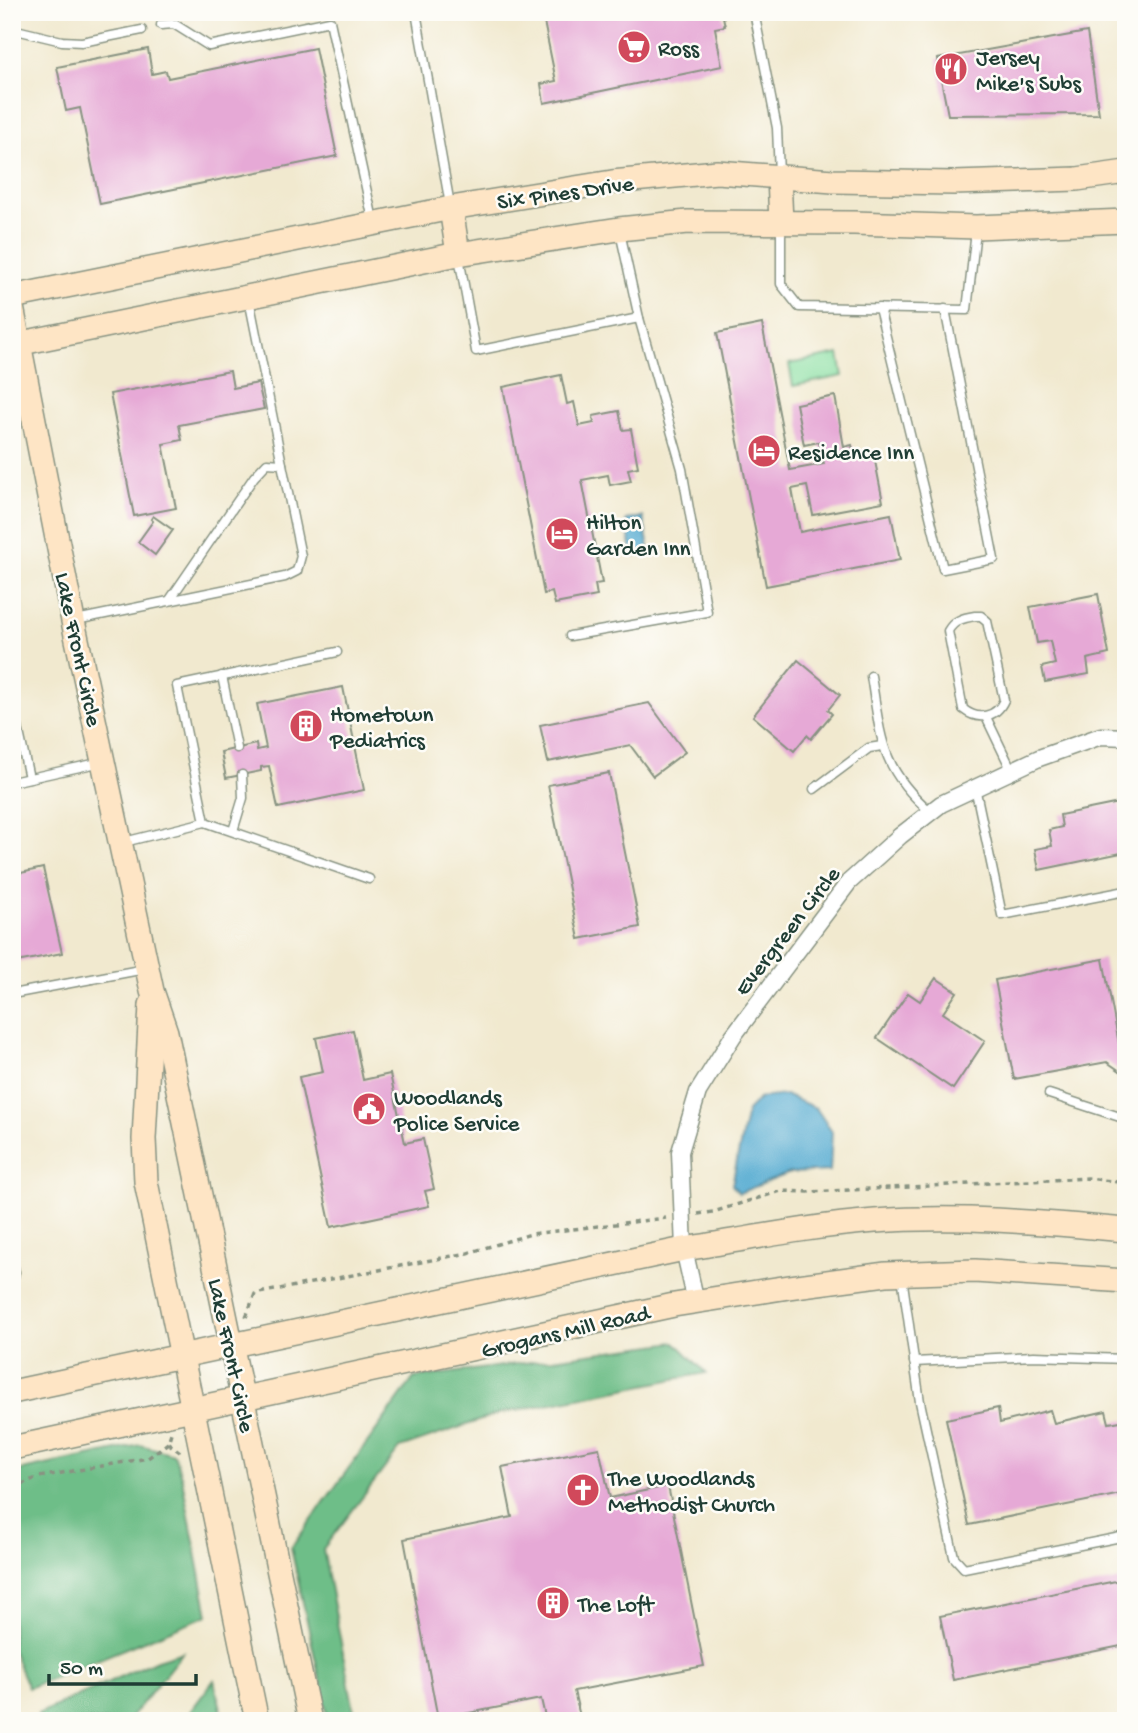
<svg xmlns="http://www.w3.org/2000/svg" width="1138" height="1733" viewBox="0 0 1138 1733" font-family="'Gochi Hand',sans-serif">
  <rect width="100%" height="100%" fill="#fdfcf7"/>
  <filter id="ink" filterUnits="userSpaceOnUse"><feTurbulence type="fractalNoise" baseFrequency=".0143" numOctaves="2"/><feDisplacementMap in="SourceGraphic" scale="14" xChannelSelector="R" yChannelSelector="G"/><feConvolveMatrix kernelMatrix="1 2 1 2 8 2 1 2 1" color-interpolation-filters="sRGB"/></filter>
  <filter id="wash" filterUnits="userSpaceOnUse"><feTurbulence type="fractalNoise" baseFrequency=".00686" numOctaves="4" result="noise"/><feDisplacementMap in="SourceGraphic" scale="28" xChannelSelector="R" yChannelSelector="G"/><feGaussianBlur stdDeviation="1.57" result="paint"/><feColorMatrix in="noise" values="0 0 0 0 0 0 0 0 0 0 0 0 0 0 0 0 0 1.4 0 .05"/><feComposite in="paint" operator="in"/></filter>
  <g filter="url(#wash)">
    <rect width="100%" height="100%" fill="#f1e9cf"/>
    <path fill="#88dfa2" stroke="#548e6b" stroke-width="2" d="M839,354L843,376L793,386L789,364Z"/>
    <g fill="#6ebe88" stroke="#467e5e" stroke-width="2">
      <path d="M675,1342L706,1373L501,1413L400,1448L323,1549L356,1721H329L291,1548L414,1378Z"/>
      <path d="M140,1445L174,1454L182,1479L208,1615L28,1688L12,1650V1472Z"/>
      <path d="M183,1652L128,1721H41L38,1714L157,1660Z"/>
      <path d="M214,1680L224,1721H183Z"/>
    </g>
    <g fill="#54abd1" stroke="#3a7482" stroke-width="2">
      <path d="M643,517L650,553L633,556L626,520Z"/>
      <path d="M785,1095L816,1108L832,1132L830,1171L790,1173L739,1193L732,1185L747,1111L760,1098Z"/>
    </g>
    <g id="blocks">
      <g fill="#e6a9d6">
        <path d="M542,12H722L725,26L715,28L722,66L544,103L541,84L556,81Z"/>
        <path d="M1087,32L1099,114L948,115L937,59Z"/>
        <path d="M315,48L337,156L100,204L80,108L66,111L57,67L148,49L152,74L166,71L168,78Z"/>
        <path d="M762,324L790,470L824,464L819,442L804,445L796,404L835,396L844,447L852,445L855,459L874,456L883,502L813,515L807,486L792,489L800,532L891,514L900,560L766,586L717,333Z"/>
        <path d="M230,371L233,388L258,383L264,409L179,425L182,440L163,444L176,508L134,516L110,394Z"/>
        <path d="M561,375L567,404L574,402L579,426L594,423L593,416L619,411L623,430L631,429L638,467L628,469L631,481L610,485L608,475L582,480L602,583L595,584L597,596L555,604L552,592L544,594L503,387Z"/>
        <path d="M153,516L173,530L155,555L138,542L153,521L151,519Z"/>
        <path d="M1098,594L1109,654L1087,659L1089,674L1045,682L1042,667L1055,664L1050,641L1037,643L1030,607Z"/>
        <path d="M798,660L840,695L828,710L832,714L811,739L807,735L794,751L753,716Z"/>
        <path d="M343,687L364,790L278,808L269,766L261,767V771L226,778L221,752L256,744L257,750L266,748L257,704Z"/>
        <path d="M649,703L685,752L653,776L630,745L548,762L540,725Z"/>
        <path d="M609,773L640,927L579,939L548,785Z"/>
        <path d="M1119,803L1121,813L1126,812V852L1039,870L1035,849L1052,846L1049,830L1062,827L1060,815Z"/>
        <path d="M43,868L62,953L12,963V875Z"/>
        <path d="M1103,959L1119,1044L1126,1049V1075L1107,1062L1014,1079L995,980Z"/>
        <path d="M936,978L957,992L943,1013L985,1041L953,1089L877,1038L908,993L920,1001Z"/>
        <path d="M353,1030L363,1080L390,1074L405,1143L423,1139L434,1189L425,1191L429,1206L331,1227L299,1077L323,1072L316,1038Z"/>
        <path d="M998,1408L1000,1423L1050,1410L1054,1423L1106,1411L1109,1423L1126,1420V1493L969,1525L946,1419Z"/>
        <path d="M599,1448L610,1498L668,1486L704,1666L574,1691L581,1721H546L541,1699L438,1719L404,1539L512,1517L502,1467Z"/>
        <path d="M1126,1579V1645L953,1680L940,1616Z"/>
      </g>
    </g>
  </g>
  <g filter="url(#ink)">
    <use href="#blocks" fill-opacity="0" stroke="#889382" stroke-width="2"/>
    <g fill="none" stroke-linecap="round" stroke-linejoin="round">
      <defs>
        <g id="lane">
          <path d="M416,12L450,205"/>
          <path d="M754,12L777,128L779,174"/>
          <path d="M161,25L174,24L209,46L330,21L373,220"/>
          <path d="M12,29L62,41L82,42L142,30"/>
          <path d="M781,223V284L799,307L967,310L976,230"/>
          <path d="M459,257L476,351L639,318"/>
          <path d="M249,299L282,464"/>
          <path d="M879,308L943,569L994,559L945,309"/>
          <path d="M975,616H981L987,621L1004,700C996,718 978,721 963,709L948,631C954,620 963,618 975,616Z"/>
          <path d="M76,620L285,577L297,571L301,556L282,464L267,463L254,477L169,601"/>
          <path d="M570,636L707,612L682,469L639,318L620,232"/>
          <path d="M222,676L237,748"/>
          <path d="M871,676C881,737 880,769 931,812"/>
          <path d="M12,700L29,778"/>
          <path d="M986,717L1012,771"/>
          <path d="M12,782L102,762"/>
          <path d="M975,787L1002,915L1126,891"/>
          <path d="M814,789L869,748L882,746"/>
          <path d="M205,822L177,686L337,652"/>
          <path d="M233,831L243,798L242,775"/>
          <path d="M124,842L205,822L369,879"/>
          <path d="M12,994L145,969"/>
          <path d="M1049,1094L1126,1119"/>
          <path d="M12,1260L15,1272L12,1284"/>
          <path d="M902,1276L920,1402L954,1557L964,1568L1126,1536"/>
          <path d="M914,1362L1034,1356L1126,1359"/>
        </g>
        <path id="street" d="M696,1302L684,1249L680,1152L698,1092L733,1036L849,882L900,836L941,804L1039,758L1101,736L1126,737"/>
        <g id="secondary">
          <path d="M779,177L781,222"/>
          <path d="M451,208L458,254"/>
          <path d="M12,297L451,208L612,182L717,172L833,181L954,183L1077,179L1126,172"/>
          <path d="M12,307L73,621L152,991L166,1032L310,1721"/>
          <path d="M12,345L458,254L619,229L688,222L854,223L976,227L1126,221"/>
          <path d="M151,1005L144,1139L146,1182L257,1721"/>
          <path d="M12,1392L684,1249C747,1239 811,1226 875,1221C958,1215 1042,1222 1126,1230"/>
          <path d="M12,1448L674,1305L789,1287L886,1274L975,1271L1126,1281"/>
        </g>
      </defs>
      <use href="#lane" stroke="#889382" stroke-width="11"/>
      <use href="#street" stroke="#889382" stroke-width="19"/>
      <use href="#secondary" stroke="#889382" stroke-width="26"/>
      <g stroke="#889382" stroke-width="3.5" stroke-dasharray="5 5" stroke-linecap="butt">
        <path d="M698,1214L713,1212L781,1191L809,1192L1088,1178L1126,1183"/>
        <path d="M246,1317L255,1294L264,1292L468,1253L531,1234L666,1218"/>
        <path d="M168,1443L180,1452"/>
        <path d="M12,1488L39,1477L148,1458L168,1443L171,1433"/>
      </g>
      <use href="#lane" stroke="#fff" stroke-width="8"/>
      <use href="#street" stroke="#fff" stroke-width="16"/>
      <use href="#secondary" stroke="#fee5c5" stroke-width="23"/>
    </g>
  </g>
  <defs>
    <symbol id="supermarket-disc" viewBox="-11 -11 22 22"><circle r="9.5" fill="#d1495b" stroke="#fdfcf7"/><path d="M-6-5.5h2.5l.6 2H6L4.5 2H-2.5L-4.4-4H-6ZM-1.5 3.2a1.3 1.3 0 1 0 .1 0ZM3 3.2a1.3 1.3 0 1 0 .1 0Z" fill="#fff"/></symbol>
    <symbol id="restaurant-disc" viewBox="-11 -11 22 22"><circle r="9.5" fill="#d1495b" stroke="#fdfcf7"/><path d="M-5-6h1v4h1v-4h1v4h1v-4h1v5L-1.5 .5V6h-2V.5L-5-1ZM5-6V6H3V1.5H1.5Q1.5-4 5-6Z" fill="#fff"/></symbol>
    <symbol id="hotel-disc" viewBox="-11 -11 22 22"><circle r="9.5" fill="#d1495b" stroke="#fdfcf7"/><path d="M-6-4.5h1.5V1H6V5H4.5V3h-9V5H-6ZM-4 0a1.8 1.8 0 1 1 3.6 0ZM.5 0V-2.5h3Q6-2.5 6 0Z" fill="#fff"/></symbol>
    <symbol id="building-disc" viewBox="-11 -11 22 22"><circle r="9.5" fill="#d1495b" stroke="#fdfcf7"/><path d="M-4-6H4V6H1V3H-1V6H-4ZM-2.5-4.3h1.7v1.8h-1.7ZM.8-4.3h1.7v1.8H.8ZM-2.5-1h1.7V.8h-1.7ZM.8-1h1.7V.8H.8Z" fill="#fff"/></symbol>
    <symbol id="civic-disc" viewBox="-11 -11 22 22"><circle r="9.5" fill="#d1495b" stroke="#fdfcf7"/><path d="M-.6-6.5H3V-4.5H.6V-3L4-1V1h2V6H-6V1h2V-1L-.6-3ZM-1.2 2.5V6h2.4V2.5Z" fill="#fff"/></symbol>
    <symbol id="church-disc" viewBox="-11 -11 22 22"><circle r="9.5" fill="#d1495b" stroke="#fdfcf7"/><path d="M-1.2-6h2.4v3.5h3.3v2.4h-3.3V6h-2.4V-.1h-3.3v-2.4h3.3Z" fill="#fff"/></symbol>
  </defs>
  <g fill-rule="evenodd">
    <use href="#supermarket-disc" x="615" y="28" width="38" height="38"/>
    <use href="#restaurant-disc" x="932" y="50" width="38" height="38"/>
    <use href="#hotel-disc" x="745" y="432" width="38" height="38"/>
    <use href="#hotel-disc" x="543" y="515" width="38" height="38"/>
    <use href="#building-disc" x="287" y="707" width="38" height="38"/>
    <use href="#civic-disc" x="350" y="1090" width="38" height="38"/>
    <use href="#church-disc" x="564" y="1471" width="38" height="38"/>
    <use href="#building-disc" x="534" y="1584" width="38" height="38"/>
  </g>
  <g text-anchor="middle" stroke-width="5" stroke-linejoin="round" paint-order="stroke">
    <g font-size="23" fill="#1f3d34" stroke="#fdfcf7" text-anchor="start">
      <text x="658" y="55">Ross</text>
      <text x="976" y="64">Jersey<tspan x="976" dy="26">Mike's Subs</tspan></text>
      <text x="788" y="459">Residence Inn</text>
      <text x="586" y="529">Hilton<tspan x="586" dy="26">Garden Inn</tspan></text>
      <text x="330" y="721">Hometown<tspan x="330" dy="26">Pediatrics</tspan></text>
      <text x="394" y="1104">Woodlands<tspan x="394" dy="26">Police Service</tspan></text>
      <text x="608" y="1485">The Woodlands<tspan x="608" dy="26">Methodist Church</tspan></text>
      <text x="578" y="1611">The Loft</text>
    </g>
    <g font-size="23" fill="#1f3d34" stroke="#fdfcf7">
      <text transform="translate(565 191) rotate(-8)" y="8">Six Pines Drive</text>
      <text transform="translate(80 649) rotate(78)" y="8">Lake Front Circle</text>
      <text transform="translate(786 930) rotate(-52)" y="8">Evergreen Circle</text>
      <text transform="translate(565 1330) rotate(-13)" y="8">Grogans Mill Road</text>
      <text transform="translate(233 1355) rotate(78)" y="8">Lake Front Circle</text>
    </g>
  </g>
  <rect width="1138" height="1733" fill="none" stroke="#fdfcf7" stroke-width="42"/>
  <path d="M49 1674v10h147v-10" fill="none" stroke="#1f3d34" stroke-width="3.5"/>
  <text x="60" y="1674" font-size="21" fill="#1f3d34" stroke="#fdfcf7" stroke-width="5" paint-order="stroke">50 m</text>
</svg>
